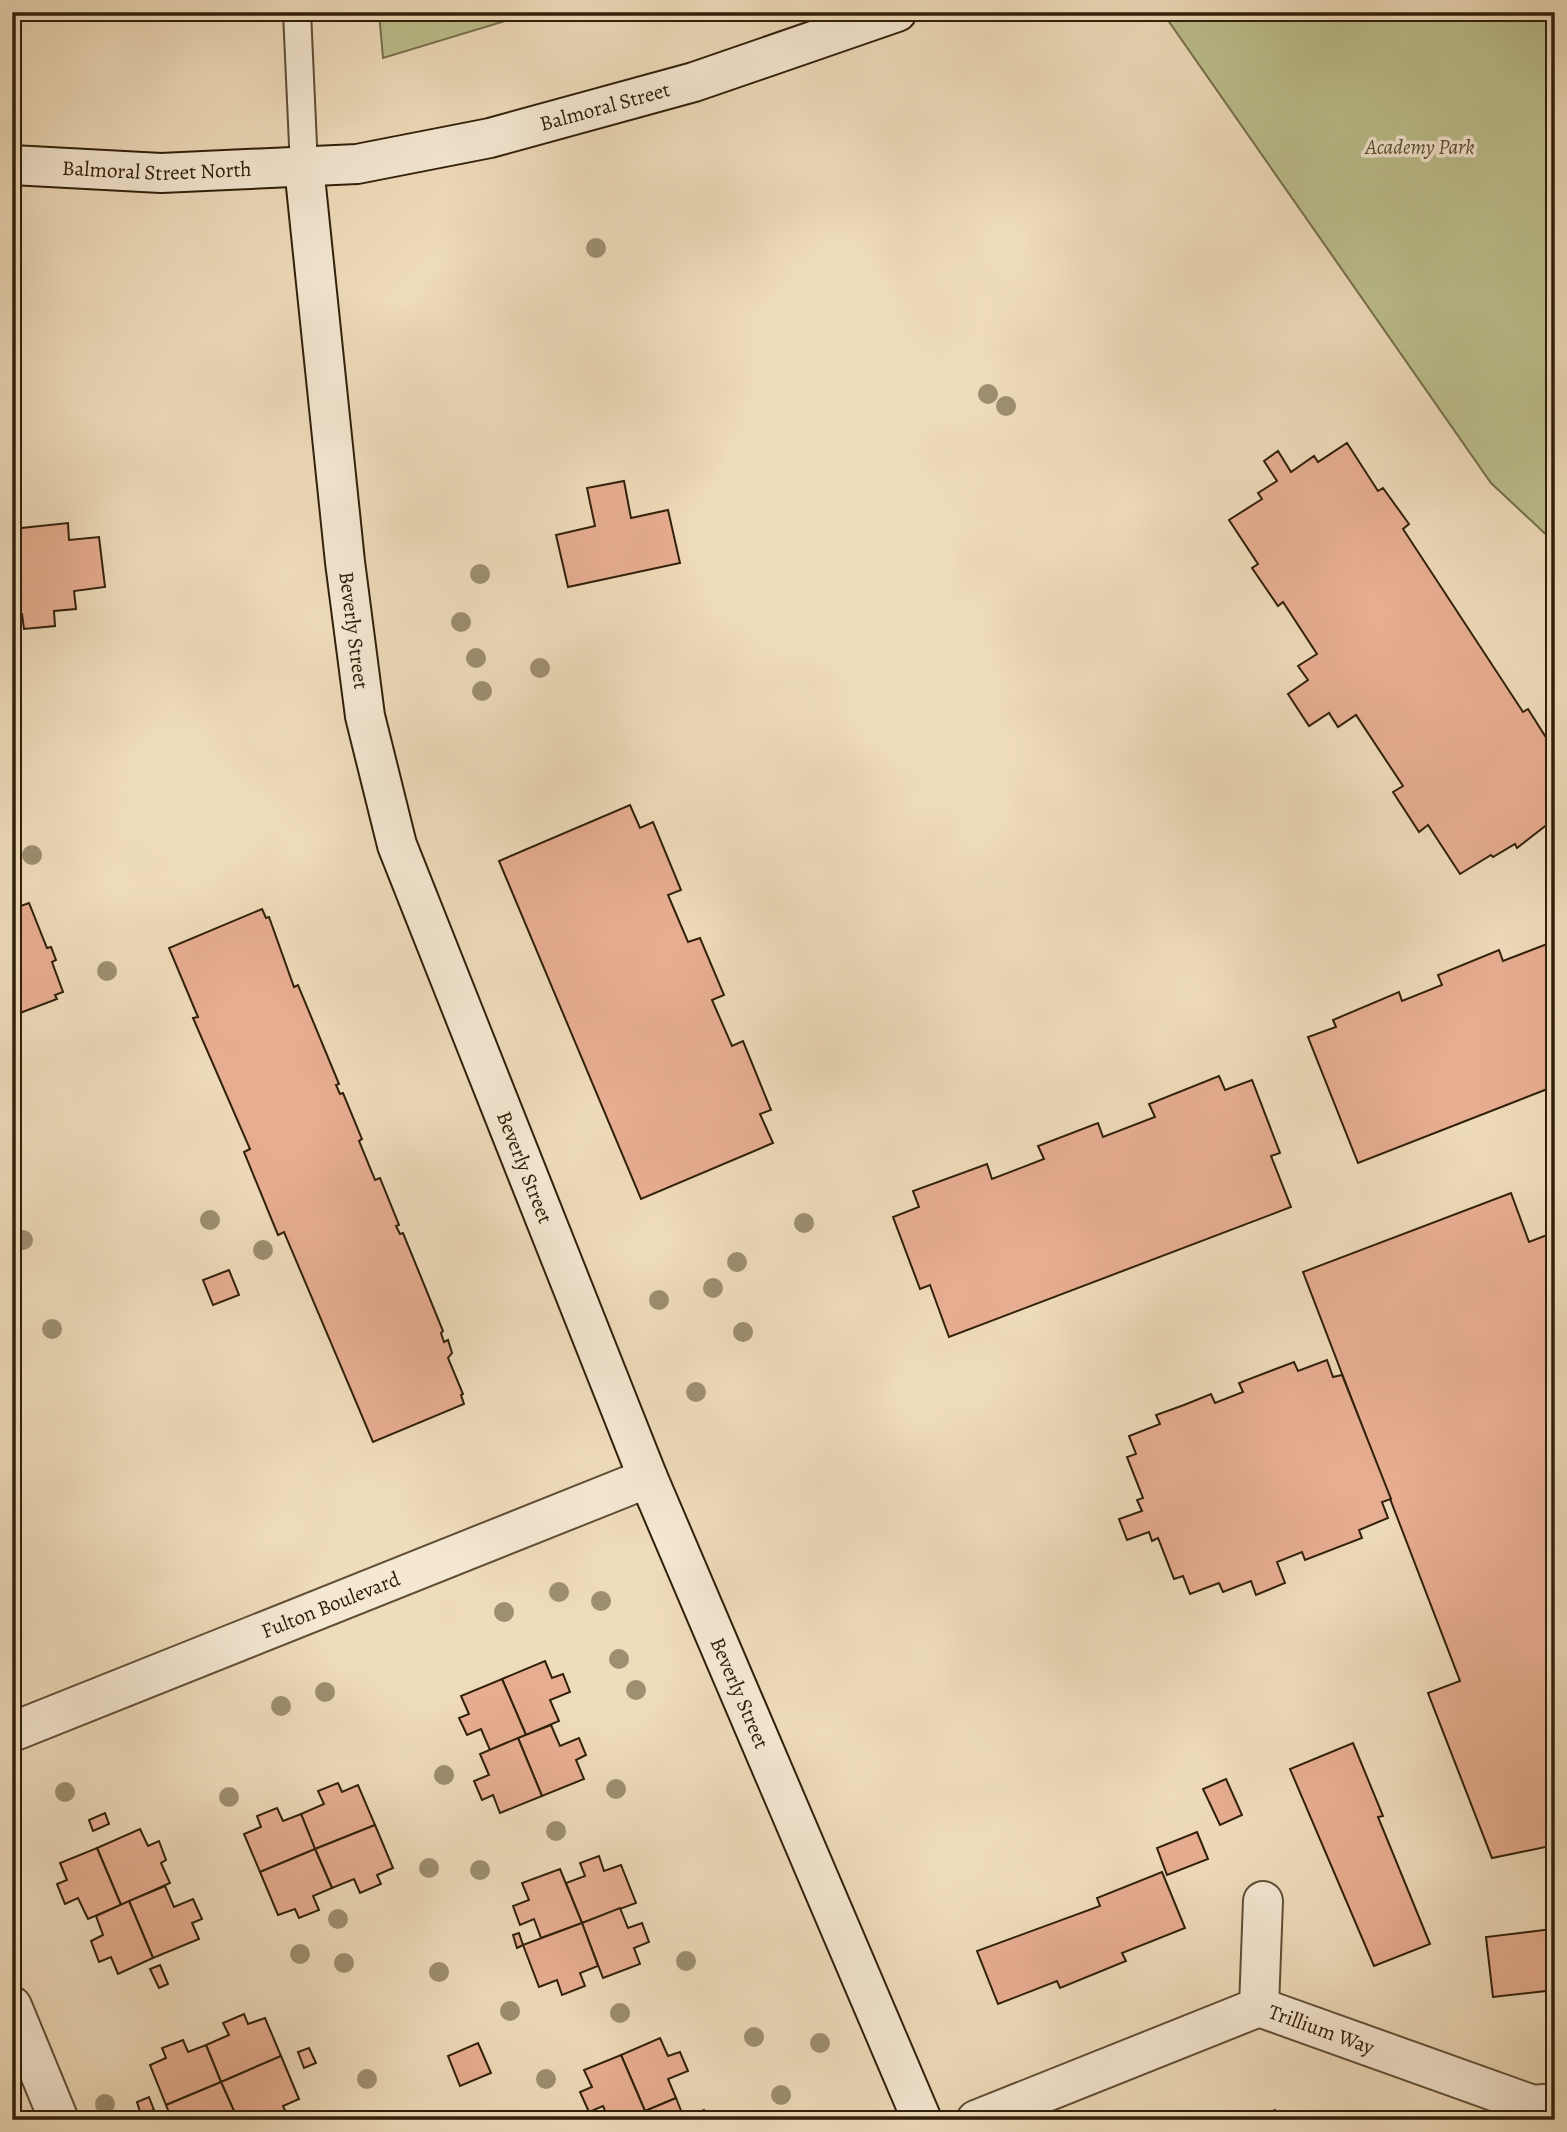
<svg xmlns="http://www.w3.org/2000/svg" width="1567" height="2132" viewBox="0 0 1567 2132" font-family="Alegreya,serif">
  <rect width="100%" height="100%" fill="#efdcbb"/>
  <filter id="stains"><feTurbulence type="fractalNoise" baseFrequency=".00286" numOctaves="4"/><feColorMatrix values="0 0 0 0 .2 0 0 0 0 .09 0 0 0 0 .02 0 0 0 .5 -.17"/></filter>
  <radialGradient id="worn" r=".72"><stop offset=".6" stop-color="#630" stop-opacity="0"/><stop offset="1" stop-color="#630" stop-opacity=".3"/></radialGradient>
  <g fill="#bcbf8e" stroke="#76704c" stroke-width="2">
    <path d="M379,12H535L383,58Z"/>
    <path d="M1176,12H1555V543L1491,483L1165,16Z"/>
  </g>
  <g fill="#e8ae92" stroke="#30200a" stroke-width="2">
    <path d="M1347,443L1378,491L1383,488L1409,524L1403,529L1523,712L1528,709L1552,747L1547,750L1555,762L1553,820L1517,848L1515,844L1493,857L1491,855L1460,874L1428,825L1419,832L1393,792L1403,786L1356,715L1338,727L1329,713L1309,726L1288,694L1308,680L1298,666L1317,654L1283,602L1278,606L1252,568L1258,564L1229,520L1262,499L1258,493L1277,481L1264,461L1278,451L1291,472L1314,456L1318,462Z"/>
    <path d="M624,481L631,518L668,510L680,563L568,587L556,535L595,526L587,488Z"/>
    <path d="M68,523L69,540L99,537L105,587L74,591L76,609L54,611L55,626L24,629L22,614L12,615V529Z"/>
    <path d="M630,805L640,828L653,822L681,890L668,895L688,942L700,938L724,995L712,1000L732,1046L743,1041L771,1110L760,1114L773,1143L641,1199L499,861Z"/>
    <path d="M20,902L21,906L29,903L47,948L51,947L56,960L52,962L63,992L55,995L57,999L12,1016V905Z"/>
    <path d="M262,909L266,918L269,917L294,987L298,985L339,1084L336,1085L340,1094L343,1093L362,1139L359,1141L375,1180L380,1178L399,1225L396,1226L400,1234L403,1233L443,1331L441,1333L444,1342L448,1340L452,1353L448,1358L463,1394L461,1395L464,1404L373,1442L284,1232L278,1235L244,1152L250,1149L193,1018L198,1017L169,948Z"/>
    <path d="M1555,933V1086L1358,1163L1308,1037L1336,1027L1333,1020L1399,992L1402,1001L1442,985L1438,975L1499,950L1503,961L1555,941L1551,934Z"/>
    <path d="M1219,1076L1225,1090L1252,1080L1280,1153L1271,1156L1291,1207L949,1337L930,1285L920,1289L893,1217L919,1207L913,1191L987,1164L992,1179L1044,1159L1038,1146L1098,1123L1103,1137L1155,1117L1149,1104Z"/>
    <path d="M1511,1193L1529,1242L1555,1232V1845L1492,1858L1428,1693L1460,1681L1303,1272Z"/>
    <path d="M229,1270L239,1295L213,1305L203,1280Z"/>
    <path d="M1327,1360L1333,1377L1342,1375L1391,1499L1382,1502L1388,1518L1359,1530L1362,1538L1305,1560L1302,1552L1277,1562L1285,1583L1256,1595L1251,1581L1223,1592L1219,1583L1190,1594L1183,1576L1174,1579L1158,1538L1152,1541L1149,1532L1127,1540L1119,1519L1142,1511L1137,1500L1143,1498L1127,1457L1136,1454L1129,1436L1160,1424L1156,1415L1184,1405L1211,1394L1215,1403L1243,1392L1239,1383L1294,1362L1298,1371Z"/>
    <path d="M545,1661L552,1678L563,1674L570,1692L550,1700L559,1721L526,1735L502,1679Z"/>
    <path d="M502,1679L526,1735L490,1750L481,1729L467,1735L459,1718L469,1714L461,1696Z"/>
    <path d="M551,1725L560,1746L579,1738L586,1755L576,1760L584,1779L542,1796L518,1738Z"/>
    <path d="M518,1738L542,1796L500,1813L493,1795L482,1800L474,1781L489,1775L480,1754Z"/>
    <path d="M1353,1743L1383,1816L1378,1817L1430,1944L1374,1966L1290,1769Z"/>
    <path d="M1226,1779L1242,1815L1220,1825L1203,1789Z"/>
    <path d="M338,1783L342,1792L358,1785L375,1825L315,1849L301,1814L324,1804L318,1791Z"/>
    <path d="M277,1808L283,1821L301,1814L315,1849L260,1872L244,1834L261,1827L257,1816Z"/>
    <path d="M105,1813L109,1824L93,1831L89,1820Z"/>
    <path d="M375,1825L393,1868L377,1875L381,1884L360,1893L354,1879L332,1888L315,1849Z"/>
    <path d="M140,1829L148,1846L159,1841L166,1860L161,1863L170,1883L121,1905L97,1848Z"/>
    <path d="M1197,1832L1208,1859L1167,1875L1157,1848Z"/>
    <path d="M97,1848L121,1905L88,1919L78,1898L65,1904L57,1884L67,1880L60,1863Z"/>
    <path d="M315,1849L332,1888L313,1896L319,1910L299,1918L295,1909L278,1915L260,1872Z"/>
    <path d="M599,1856L604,1871L621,1865L636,1903L582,1923L566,1883L585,1876L580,1863Z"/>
    <path d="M560,1869L582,1923L541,1938L534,1919L520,1925L513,1906L529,1900L522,1883Z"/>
    <path d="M1162,1872L1185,1928L1122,1953L1126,1961L1060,1988L1057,1981L998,2004L977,1951L1100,1906L1097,1898Z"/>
    <path d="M165,1886L174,1907L193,1899L202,1919L192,1923L199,1939L153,1958L129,1901Z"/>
    <path d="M129,1901L153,1958L118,1974L111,1957L99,1962L91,1941L103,1935L96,1916Z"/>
    <path d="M620,1908L628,1928L642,1923L649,1942L634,1948L640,1964L603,1978L582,1923Z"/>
    <path d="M1552,1921H1555V1990L1493,1997L1486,1937L1553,1929Z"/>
    <path d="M582,1923L598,1966L580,1973L585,1986L562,1995L557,1980L539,1987L523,1945L517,1948L513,1935L519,1933L523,1945Z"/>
    <path d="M160,1965L168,1984L159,1988L150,1969Z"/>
    <path d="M244,2014L248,2024L265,2018L281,2056L221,2082L206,2045L229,2035L223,2023Z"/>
    <path d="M660,2038L668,2056L680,2052L688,2071L668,2079L676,2098L645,2111L621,2055Z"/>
    <path d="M183,2040L188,2052L206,2045L221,2082L166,2105L150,2065L166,2058L162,2048Z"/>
    <path d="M478,2043L491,2073L460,2086L448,2056Z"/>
    <path d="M309,2048L316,2063L304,2068L298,2052Z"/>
    <path d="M621,2055L645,2111L625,2120H609L603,2106L589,2112L580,2092L592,2087L584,2070Z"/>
    <path d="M281,2056L299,2099L283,2106L287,2115L277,2120H264L260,2112L238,2120L221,2082Z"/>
    <path d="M221,2082L238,2120H172L166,2105Z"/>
    <path d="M149,2097L154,2110L141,2115L137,2102Z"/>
    <path d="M676,2098L684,2118L704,2110L708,2120H648L645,2111Z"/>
    <path d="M1275,2110L1279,2120H1252Z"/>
  </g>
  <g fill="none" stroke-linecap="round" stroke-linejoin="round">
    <defs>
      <path id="lane" d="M297,12L304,167"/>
      <g id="street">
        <path id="s1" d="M12,1732L648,1478"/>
        <path d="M12,2006L59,2120"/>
        <path d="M1259,2007L1263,1901"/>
        <path id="s2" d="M976,2120L1259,2007L1533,2105L1555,2103"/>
      </g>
      <g id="secondary">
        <path id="s3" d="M12,165L161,173L357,164L490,138L694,82L897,12"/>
        <path id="s4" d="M304,167L345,562L365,716L397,845L648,1478L922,2120"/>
      </g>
    </defs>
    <use href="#lane" stroke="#604f36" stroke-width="30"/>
    <use href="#street" stroke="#604f36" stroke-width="42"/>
    <use href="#secondary" stroke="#30200a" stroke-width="42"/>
    <use href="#lane" stroke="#f5e8d3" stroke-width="26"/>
    <use href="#street" stroke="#f5e8d3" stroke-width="38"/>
    <use href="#secondary" stroke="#f5e8d3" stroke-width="38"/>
  </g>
  <g fill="#9d8f70">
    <circle cx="596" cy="248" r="10"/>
    <circle cx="988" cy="394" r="10"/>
    <circle cx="1006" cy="406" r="10"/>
    <circle cx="480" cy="574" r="10"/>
    <circle cx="461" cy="622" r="10"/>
    <circle cx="476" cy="658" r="10"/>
    <circle cx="540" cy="668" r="10"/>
    <circle cx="482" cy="691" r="10"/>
    <circle cx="32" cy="855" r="10"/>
    <circle cx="107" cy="971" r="10"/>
    <circle cx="210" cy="1220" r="10"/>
    <circle cx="804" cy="1223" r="10"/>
    <circle cx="23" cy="1240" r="10"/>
    <circle cx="263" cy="1250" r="10"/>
    <circle cx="737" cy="1262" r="10"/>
    <circle cx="713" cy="1288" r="10"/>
    <circle cx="659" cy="1300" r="10"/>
    <circle cx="52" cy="1329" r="10"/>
    <circle cx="743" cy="1332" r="10"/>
    <circle cx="696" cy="1392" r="10"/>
    <circle cx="559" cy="1592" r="10"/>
    <circle cx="601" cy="1601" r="10"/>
    <circle cx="504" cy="1612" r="10"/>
    <circle cx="619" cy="1659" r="10"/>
    <circle cx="636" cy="1690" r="10"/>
    <circle cx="325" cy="1692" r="10"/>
    <circle cx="281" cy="1706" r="10"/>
    <circle cx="444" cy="1775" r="10"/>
    <circle cx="616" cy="1789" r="10"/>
    <circle cx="65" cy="1792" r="10"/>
    <circle cx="229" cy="1797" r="10"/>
    <circle cx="556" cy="1831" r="10"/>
    <circle cx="429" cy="1868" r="10"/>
    <circle cx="480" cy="1870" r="10"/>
    <circle cx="338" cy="1919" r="10"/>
    <circle cx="300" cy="1954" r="10"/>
    <circle cx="686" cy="1961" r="10"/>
    <circle cx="344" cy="1963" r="10"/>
    <circle cx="439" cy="1972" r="10"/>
    <circle cx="510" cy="2011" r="10"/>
    <circle cx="620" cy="2013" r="10"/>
    <circle cx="754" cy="2037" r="10"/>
    <circle cx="820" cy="2043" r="10"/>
    <circle cx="367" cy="2079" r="10"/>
    <circle cx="546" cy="2079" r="10"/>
    <circle cx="781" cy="2095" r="10"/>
    <circle cx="105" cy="2104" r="10"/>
  </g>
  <g text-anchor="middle" stroke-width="7" stroke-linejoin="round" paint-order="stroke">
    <g font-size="21" fill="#30200a" stroke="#f5e8d3">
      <text dy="7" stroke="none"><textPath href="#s3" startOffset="600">Balmoral Street</textPath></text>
      <text dy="7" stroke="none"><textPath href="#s3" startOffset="145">Balmoral Street North</textPath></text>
      <text dy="7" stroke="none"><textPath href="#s4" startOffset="466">Beverly Street</textPath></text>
      <text dy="7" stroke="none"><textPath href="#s4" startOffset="1032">Beverly Street</textPath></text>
      <text dy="7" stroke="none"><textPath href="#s1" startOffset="343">Fulton Boulevard</textPath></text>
      <text dy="7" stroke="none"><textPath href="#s4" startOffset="1600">Beverly Street</textPath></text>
      <text dy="7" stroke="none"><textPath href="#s2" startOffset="371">Trillium Way</textPath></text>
    </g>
    <g font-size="21" font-style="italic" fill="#5a5032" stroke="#f5e8d3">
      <text x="1420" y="154">Academy Park</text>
    </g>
  </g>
  <rect width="1567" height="2132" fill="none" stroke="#efdcbb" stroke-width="42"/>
  <rect x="14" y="14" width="1539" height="2104" fill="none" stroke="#30200a" stroke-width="3.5"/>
  <rect x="21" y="21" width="1525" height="2090" fill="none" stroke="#30200a" stroke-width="2"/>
  <rect width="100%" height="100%" filter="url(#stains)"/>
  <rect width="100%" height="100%" fill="url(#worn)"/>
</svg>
